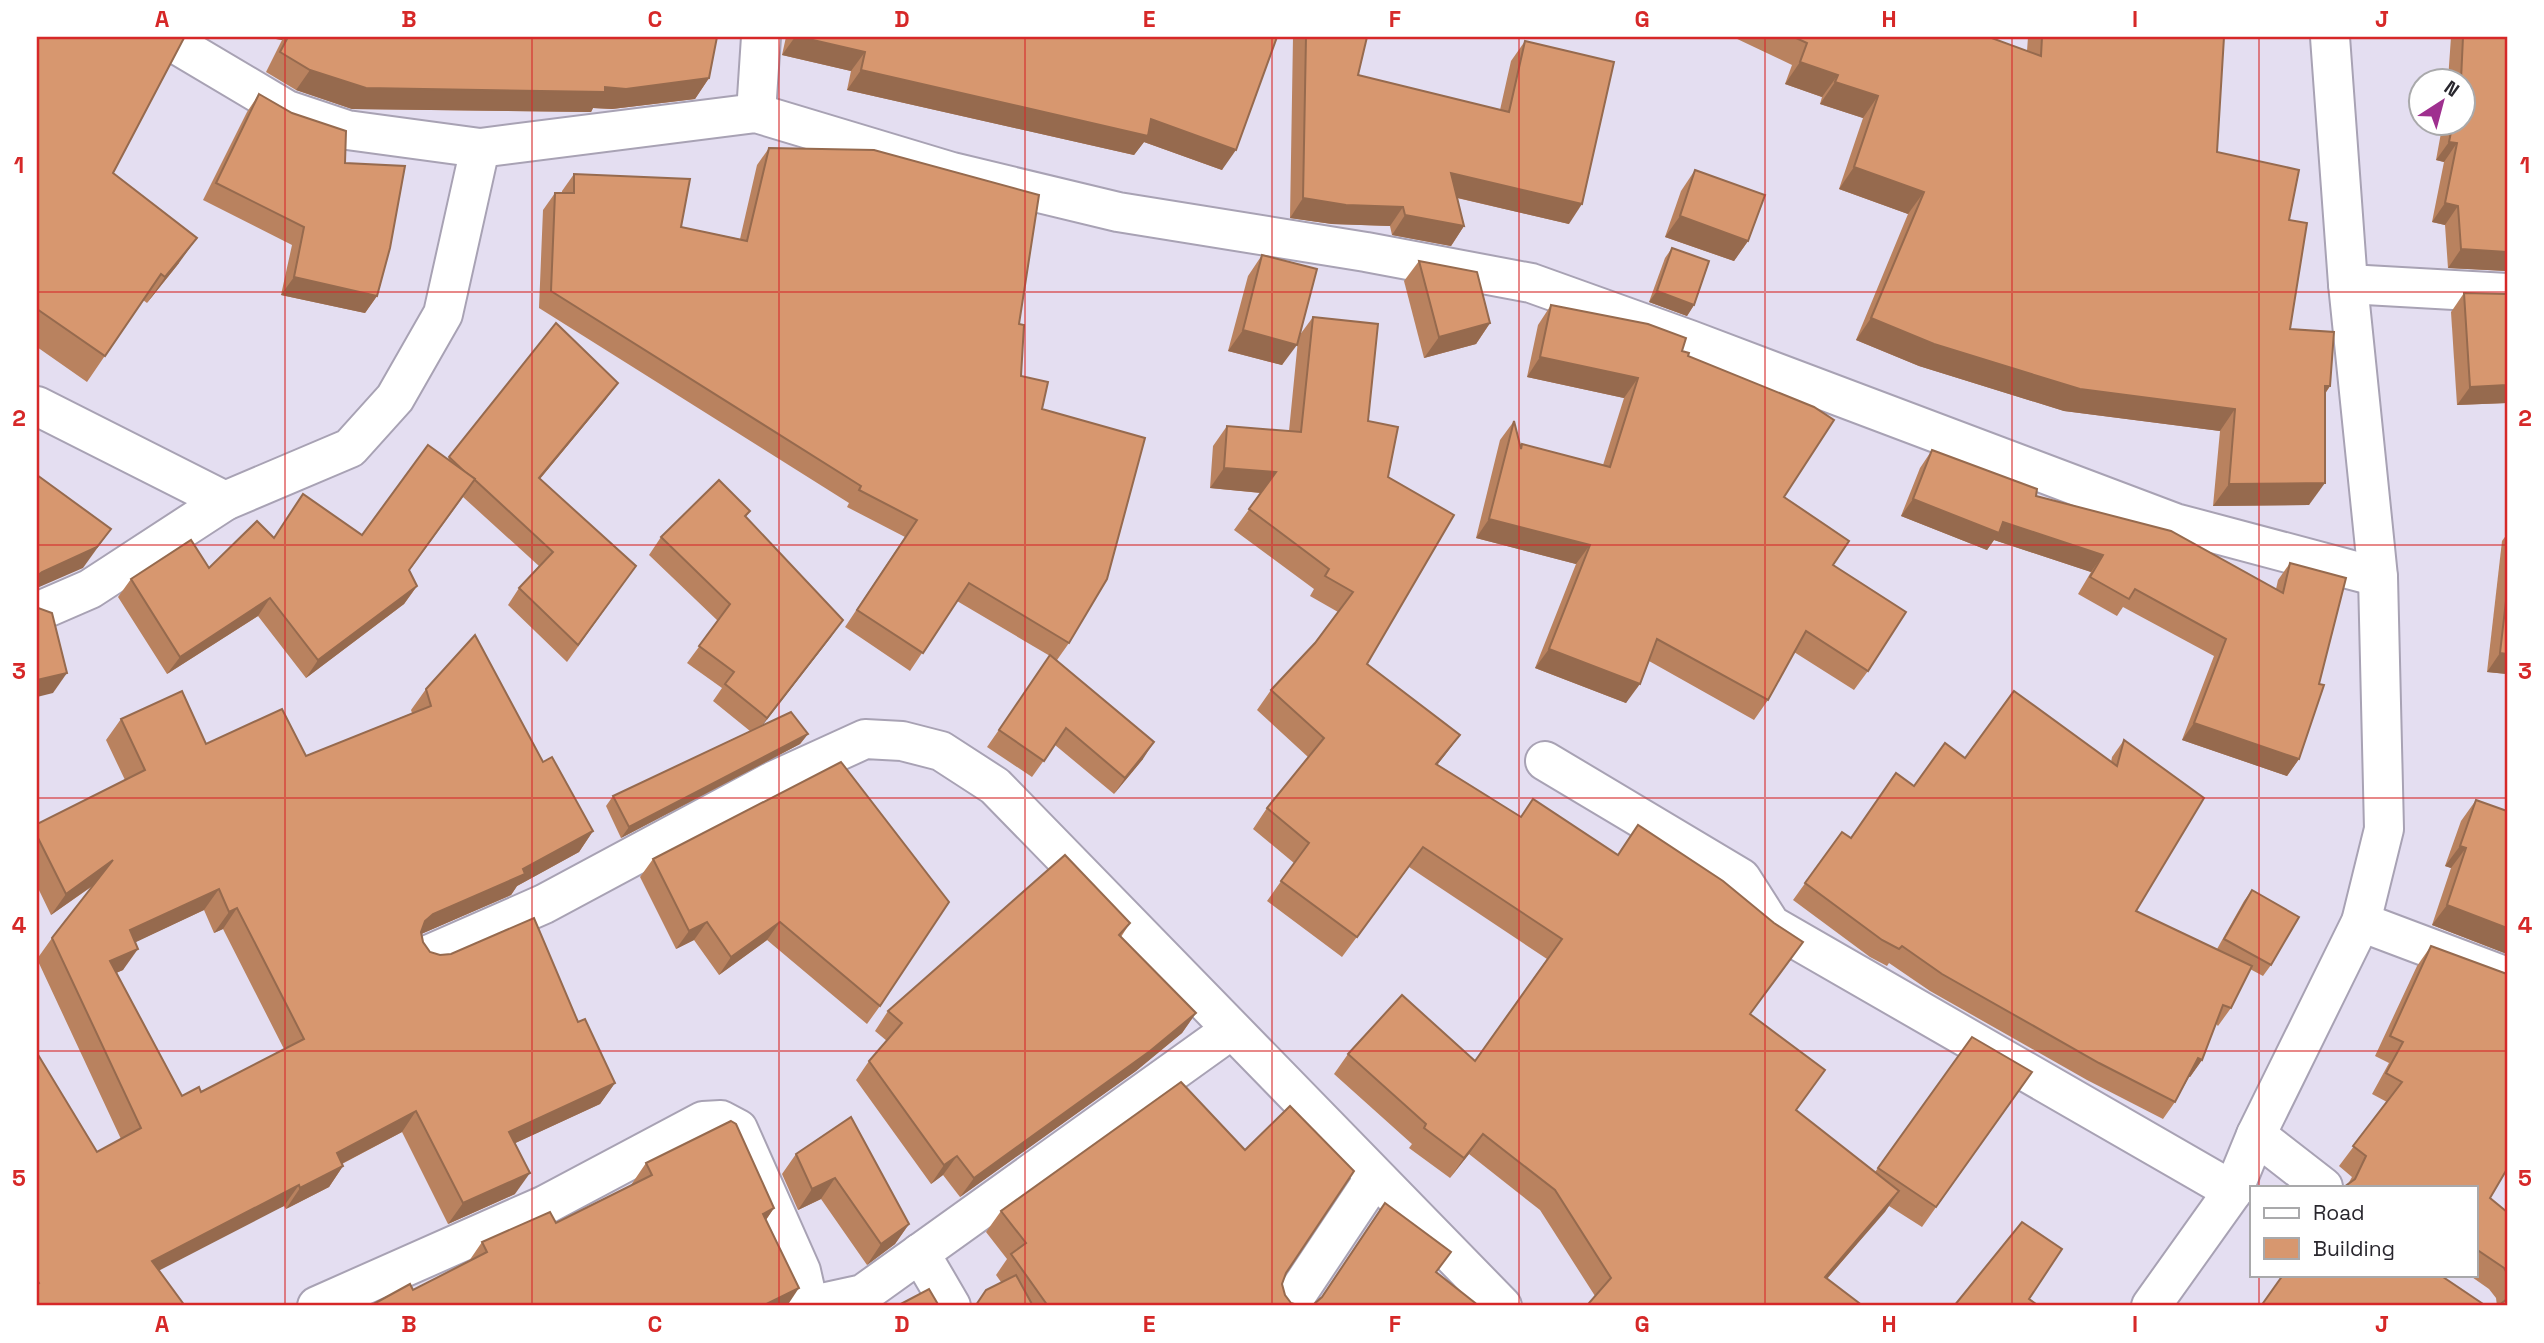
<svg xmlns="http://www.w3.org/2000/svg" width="2544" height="1343" viewBox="0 0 2544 1343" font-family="'Space Grotesk',sans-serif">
  <rect width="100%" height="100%" fill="#e4def1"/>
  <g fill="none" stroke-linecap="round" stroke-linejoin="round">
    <defs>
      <g id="minor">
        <path d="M164,37L287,110L347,130L480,148L756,113L952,172L1118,212L1366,252L1531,283L1690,340L2175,523L2378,577"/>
        <path d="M756,113L761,37"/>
        <path d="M2348,284L2507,293"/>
        <path d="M37,406L225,501"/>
        <path d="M37,612L90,589L225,501L350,448L395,398L443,314L480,148"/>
        <path d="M1545,761L1741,878L1771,925L2233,1191"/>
        <path d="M2361,922L2507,977"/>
        <path d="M428,955L544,904L775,780L865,739L902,741L941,751L995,786L1502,1306"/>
        <path d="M2256,1135L2323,1187"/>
        <path d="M920,1253L951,1306"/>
        <path d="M317,1306L545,1205L703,1121L721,1120L738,1129L801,1271L809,1306"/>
        <path d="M808,1306L863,1294L1231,1030"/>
        <path d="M1289,1306L1375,1177"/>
      </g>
      <path id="tertiary" d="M2151,1306L2233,1191L2256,1135L2361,922L2384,829L2378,577L2348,284L2330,37"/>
    </defs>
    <use href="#minor" stroke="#a8a2b4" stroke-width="42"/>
    <use href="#tertiary" stroke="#a8a2b4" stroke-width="42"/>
    <use href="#minor" stroke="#fff" stroke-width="38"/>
    <use href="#tertiary" stroke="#fff" stroke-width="38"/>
  </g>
  <g fill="#b9825f" fill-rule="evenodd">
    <path d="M37,37H182L113,173L179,263L147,303L143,300L87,382L37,347Z"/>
    <path d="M264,37H717L709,78L695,99L612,109L593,108L591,112L352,109L296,90L266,72L282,40Z"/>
    <path d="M786,37H1277L1222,170L1144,142L1134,155L847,90L851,71L782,55Z"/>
    <path d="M1293,37H1367L1358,75L1500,110L1511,61L1525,41L1569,224L1457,198L1464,226L1451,246L1392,235L1390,226L1332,224L1290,218Z"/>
    <path d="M1733,37H1989L2027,51L2028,37H2224L2217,152L2289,220L2290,329L2330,386L2325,394L2309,505L2213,506L2220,431L2064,411L1919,366L1856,340L1908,214L1839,189L1863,118L1820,104L1822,97L1785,84L1792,65Z"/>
    <path d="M2451,37H2507V271L2448,268L2445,225L2432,222L2444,162L2436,160L2443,122H2463V80H2448Z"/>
    <path d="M259,94L345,163L377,296L365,313L281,295L292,245L203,200L247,112Z"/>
    <path d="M769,148L1019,324L1021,376L1042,409L1069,643L1057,660L1143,759L1114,794L1055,745L1032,777L987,747L1050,656L957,601L910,671L845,627L905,537L847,507L849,503L539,308L543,210L555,193H562V191L574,174L681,227L740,239L757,165Z"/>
    <path d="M1695,170L1748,241L1734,261L1665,237L1681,191Z"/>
    <path d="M1672,248L1694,305L1687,316L1649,302L1665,258Z"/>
    <path d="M1262,255L1299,336L1313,317L1368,421L1388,477L1367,664L1460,735L1437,765L1750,1014L1796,1110L1875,1172L1972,1037L2032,1072L1922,1227L1889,1206L1827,1279L1863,1306H1587L1595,1296L1540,1210L1469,1154L1450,1178L1409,1148L1412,1144L1334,1074L1348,1054L1475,1061L1547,959L1409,867L1342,957L1267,901L1294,863L1253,829L1267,808L1308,757L1257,710L1271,690L1315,643L1338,612L1310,596L1314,589L1234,530L1261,493L1210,488L1213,446L1227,426L1289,431L1298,340L1282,365L1228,351L1248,276Z"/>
    <path d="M1419,261L1490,323L1476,344L1424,358L1404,281Z"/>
    <path d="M2464,293L2507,403L2457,405L2451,312Z"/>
    <path d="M1551,305L1682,351L1688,356L1784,497L1833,565L1868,671L1854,690L1794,652L1768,700L1754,720L1649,661L1626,703L1535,668L1576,564L1476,538L1500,440L1514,421L1521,447L1522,444L1603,465L1624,398L1527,377L1538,325Z"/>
    <path d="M556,323L606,399L540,479L636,566L567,662L508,605L519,588L539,566L463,497L409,571L417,586L404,604L306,678L258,616L167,674L118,597L131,579L209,568L273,538L362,535L448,459Z"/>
    <path d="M1932,450L2036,496L2276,589L2278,580L2290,563L2299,759L2287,776L2182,740L2214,656L2123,607L2117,616L2078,594L2091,572L1994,540L1987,550L1901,516L1920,468Z"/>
    <path d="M750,511L746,517L831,637L762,725L808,734L800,744L621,838L606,806L613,796L750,731L713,701L722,688L687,663L718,621L649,555L661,537Z"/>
    <path d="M2507,534V674L2487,672L2502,541Z"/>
    <path d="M426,689L543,762L593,831L579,852L517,886L511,895L421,934L423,942L430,952L578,1022L615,1083L600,1104L515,1143V1194L448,1224L402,1132L342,1164L343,1166L329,1187L286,1209L284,1206L37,1306V1053L97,1152L121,1139L37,959L52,938L94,885L51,915L37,886V824L125,780L106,740L121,719L206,744L306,756L412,713L411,710ZM204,910L214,933L223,929L284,1049L201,1092L182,1096L116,973L123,970L135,942Z"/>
    <path d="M2124,740L2136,911L2217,949L2244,901L2252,890L2271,965L2263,976L2250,969L2231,1008L2218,1026L2216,1024L2202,1060L2190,1077H2189L2175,1102L2163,1119L2087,1080L1930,991L1889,963L1887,966L1870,957L1793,900L1842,832L1851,838L1914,786L1965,758L2111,762L2112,757Z"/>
    <path d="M841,762L880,1006L867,1024L767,940L719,975L694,940L676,949L640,877L653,859Z"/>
    <path d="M2476,800L2507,811V954L2432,925L2451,868L2445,866L2461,821Z"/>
    <path d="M1130,923L1121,937L1196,1013L1182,1033L1136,1071L960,1197L943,1175L931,1184L856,1080L869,1061L887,1041L875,1031L888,1011Z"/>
    <path d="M2431,946L2490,1198L2507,1212V1306H2497L2496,1298L2489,1289L2469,1275H2476V1187L2348,1184L2352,1177L2339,1166L2387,1102L2372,1094L2389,1063L2375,1056L2417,966Z"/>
    <path d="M796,1154L909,1224L895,1244L867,1265L821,1199L798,1210L782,1174Z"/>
    <path d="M646,1163L774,1208L766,1220L413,1290L469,1261L482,1242L556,1223L631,1185Z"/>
    <path d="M1001,1211L1286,1273L1282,1284L1285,1295L1291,1303L1301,1306H955L976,1305L1001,1282L996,1275L1007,1259L986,1232Z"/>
  </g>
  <g fill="#966a4e">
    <path d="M264,37H284L282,40Z"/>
    <path d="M795,37H800L865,52L851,71L782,55Z"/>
    <path d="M1800,62L1838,75L1822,97L1785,84Z"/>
    <path d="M310,70L605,87L709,78L695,99L612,109L593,108L591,112L352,109L296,90Z"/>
    <path d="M861,70L1151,119L1236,150L1222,170L1144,142L1134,155L847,90Z"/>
    <path d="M1835,82L1878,96L1863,118L1820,104Z"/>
    <path d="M2449,142L2457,143L2444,162L2436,160Z"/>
    <path d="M1854,167L1924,192L1908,214L1839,189Z"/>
    <path d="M1451,173L1582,204L1569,224L1437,193Z"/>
    <path d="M1303,198L1403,207L1390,226L1332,224L1290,218Z"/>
    <path d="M2445,203L2458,206L2445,225L2432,222Z"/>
    <path d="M1405,215L1464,226L1451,246L1392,235Z"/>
    <path d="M1680,216L1748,241L1734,261L1665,237Z"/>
    <path d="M197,238L179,263L147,303L165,277Z"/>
    <path d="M2461,249L2507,252V271L2448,268Z"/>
    <path d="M294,277L377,296L365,313L281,295Z"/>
    <path d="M1657,291L1694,305L1687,316L1649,302Z"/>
    <path d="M1871,318L2235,409L2220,431L2064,411L1919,366L1856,340Z"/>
    <path d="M1490,323L1476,344L1424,358L1439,337Z"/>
    <path d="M1243,330L1297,345L1282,365L1228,351Z"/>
    <path d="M1540,357L1638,378L1624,398L1527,377Z"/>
    <path d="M618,383L606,399L527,494L539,478Z"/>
    <path d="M2507,385V403L2457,405L2470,387Z"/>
    <path d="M2325,386H2330L2315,408Z"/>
    <path d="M1224,468L1276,472L1262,493L1210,488Z"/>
    <path d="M2325,483L2309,505L2213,506L2229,484Z"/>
    <path d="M1913,499L2003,522L2103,555L2091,572L1994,540L1987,550L1901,516Z"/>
    <path d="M1489,519L1590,545L1576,564L1476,538Z"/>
    <path d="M111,529L83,568L37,588V576L42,572Z"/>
    <path d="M417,586L404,604L306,678L318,660Z"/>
    <path d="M270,598L258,616L167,674L180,657Z"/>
    <path d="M843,620L831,637L755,735L767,718Z"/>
    <path d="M1549,649L1640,684L1626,703L1535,668Z"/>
    <path d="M2500,653L2507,654V674L2487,672Z"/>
    <path d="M67,673L53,693L37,697V680Z"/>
    <path d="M2194,723L2299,759L2287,776L2182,740Z"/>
    <path d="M808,734L800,744L621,838L629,827Z"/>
    <path d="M1460,735L1445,755L1422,784L1436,764Z"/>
    <path d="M1154,742L1143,759L1114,794L1125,778Z"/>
    <path d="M593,831L579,852L517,886L511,895L419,935L425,921L433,914L523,869Z"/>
    <path d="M2460,846L2466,848L2451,868L2445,866Z"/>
    <path d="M113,860L99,881L51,915L66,894Z"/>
    <path d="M219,889L204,910L115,952L130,930Z"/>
    <path d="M2447,905L2507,928V954L2432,925Z"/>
    <path d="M237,908L223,929L214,933L229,912Z"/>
    <path d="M707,922L694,940L676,949L689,931Z"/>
    <path d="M780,922L767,940L719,975L731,957Z"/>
    <path d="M138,949L123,970L95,982L110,961Z"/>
    <path d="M1196,1013L1182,1033L1136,1071L960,1197L974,1178Z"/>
    <path d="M2198,1058L2202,1060L2190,1077L2186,1076Z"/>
    <path d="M615,1083L600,1104L494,1153L509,1132Z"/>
    <path d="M416,1111L402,1132L322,1174L337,1153Z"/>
    <path d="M1483,1134L1469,1154L1450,1178L1464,1158Z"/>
    <path d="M957,1156L943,1175L931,1184L944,1165Z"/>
    <path d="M343,1166L329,1187L286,1209L300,1188Z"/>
    <path d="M530,1173L515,1194L448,1224L463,1203Z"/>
    <path d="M835,1178L821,1199L798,1210L812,1189Z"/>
    <path d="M299,1185L284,1206L137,1282L152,1261Z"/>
    <path d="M1899,1191L1885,1212L1810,1298L1825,1277Z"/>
    <path d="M774,1208L759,1230L763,1214Z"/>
    <path d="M909,1224L895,1244L867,1265L881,1244Z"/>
    <path d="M799,1288L787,1306H762Z"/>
  </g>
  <g fill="#d7976f" stroke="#966a4e" stroke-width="2" fill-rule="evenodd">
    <path d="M37,37H182L184,38L113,173L197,238L165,277L161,274L105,356L37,309Z"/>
    <path d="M288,37H717L709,78L626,89L605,87V92L366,88L310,70L280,52Z"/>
    <path d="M800,37H1277L1236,150L1151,119L1148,136L861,70L865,52Z"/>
    <path d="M1306,37H1367L1358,75L1509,112L1525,41L1614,62L1582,204L1451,173L1464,226L1405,215L1403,207L1346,205L1303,198Z"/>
    <path d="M1794,37H1989L2041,56L2042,37H2224L2217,152L2299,170L2289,220L2307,223L2290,329L2334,332L2330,386H2325V483L2229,484L2235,409L2080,389L1934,344L1871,318L1924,192L1854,167L1878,96L1835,82L1838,75L1800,62L1807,43Z"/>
    <path d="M2463,37H2507V252L2461,249L2458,206L2445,203L2457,143L2449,142L2453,122H2463V80H2461Z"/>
    <path d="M259,94L292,113L346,131L345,163L405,166L390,248L377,296L294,277L304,227L216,183Z"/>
    <path d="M769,148L874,150L1039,195L1019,324L1024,325L1021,376L1048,382L1042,409L1145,438L1107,579L1069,643L969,583L923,653L857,610L917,520L859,490L861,486L551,291L555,193H574V174L690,179L681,227L747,241Z"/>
    <path d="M1695,170L1765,195L1748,241L1680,216Z"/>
    <path d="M1672,248L1709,261L1694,305L1657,291Z"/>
    <path d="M1262,255L1317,269L1297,345L1243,330Z"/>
    <path d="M1419,261L1477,272L1490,323L1439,337Z"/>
    <path d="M2464,293L2507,294V385L2470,387Z"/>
    <path d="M1551,305L1648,324L1686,338L1682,351L1689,353L1688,356L1814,407L1834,420L1784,497L1849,541L1833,565L1906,612L1868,671L1806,631L1768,700L1657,639L1640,684L1549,649L1590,545L1489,519L1514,421L1521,449L1522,444L1610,467L1638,378L1540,357Z"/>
    <path d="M1313,317L1378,324L1368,421L1398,427L1388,477L1454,515L1367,664L1460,735L1436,764L1521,817L1533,799L1618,855L1638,825L1723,881L1774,923L1803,942L1750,1014L1825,1070L1796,1110L1899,1191L1825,1277L1863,1306H1593L1589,1303L1611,1278L1555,1190L1483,1134L1464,1158L1424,1128L1426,1124L1348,1054L1402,995L1475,1061L1562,939L1423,847L1357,937L1281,881L1309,843L1267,808L1324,738L1271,690L1315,643L1353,592L1325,576L1329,569L1249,509L1276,472L1224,468L1227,426L1301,432Z"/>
    <path d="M556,323L618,383L539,478L636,566L578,645L519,588L553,552L475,480V479L465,472L449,457Z"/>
    <path d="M428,445L475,479L409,570L417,586L318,660L270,598L180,657L131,579L191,540L209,568L257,521L274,538L303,494L362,535Z"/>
    <path d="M1932,450L2037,489L2036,496L2171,531L2283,593L2290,563L2346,578L2319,684L2324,685L2299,759L2194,723L2226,639L2135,589L2129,599L2090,577L2103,555L2003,522L1999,533L1913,499Z"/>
    <path d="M37,475L111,529L97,547L42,572L37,576Z"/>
    <path d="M719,480L750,511L745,516L843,620L767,718L725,684L734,672L699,646L730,604L661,537Z"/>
    <path d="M2507,592V654L2500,653Z"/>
    <path d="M37,607L38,608L52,613L67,673L37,680Z"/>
    <path d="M475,635L543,762L552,757L593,831L523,869L525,874L433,914L425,921L421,932L423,942L430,952L440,955L451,954L534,918L578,1022L585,1019L615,1083L509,1132L530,1173L463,1203L416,1111L337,1153L343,1166L300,1188L299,1185L152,1261L185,1306H37V1285L39,1283L37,1280V1053L97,1152L141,1128L52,938L113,860L66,894L37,836V824L145,770L121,719L182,691L206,744L282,709L306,756L431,706L426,689ZM219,889L229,912L237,908L304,1039L201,1092L199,1087L182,1096L110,961L138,949L130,930Z"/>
    <path d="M1050,655L1154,742L1125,778L1066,728L1044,761L999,730Z"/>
    <path d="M2014,691L2117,766L2124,740L2204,798L2136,911L2252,966L2231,1008L2223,1005L2202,1060L2198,1058L2175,1102L2099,1063L1942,974L1902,946L1899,949L1882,940L1805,883L1842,832L1851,838L1896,773L1914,786L1945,743L1965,758Z"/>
    <path d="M791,712L808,734L629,827L613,796Z"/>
    <path d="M841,762L949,902L880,1006L780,922L731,957L707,922L689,931L653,859Z"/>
    <path d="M2476,800L2507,811V928L2447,905L2466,848L2460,846Z"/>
    <path d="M1065,855L1130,923L1119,935L1196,1013L1150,1051L974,1178L957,1156L944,1165L869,1061L902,1023L888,1011Z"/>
    <path d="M2252,890L2299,917L2271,965L2224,939Z"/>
    <path d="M2431,946L2507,974V1169L2490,1198L2507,1212V1273L2504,1268L2476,1249V1187H2344L2355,1179L2366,1156L2353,1146L2402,1082L2386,1073L2403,1042L2390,1036Z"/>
    <path d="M1972,1037L2032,1072L1936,1207L1878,1168Z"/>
    <path d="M1181,1082L1245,1150L1290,1106L1354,1171L1286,1273L1282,1284L1285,1295L1291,1303L1301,1306H1048L1011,1254L1026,1243L1001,1211Z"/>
    <path d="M851,1117L909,1224L881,1244L835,1178L812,1189L796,1154Z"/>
    <path d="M731,1121L736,1124L774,1208L763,1214L799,1288L762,1306H370L410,1284L413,1290L487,1252L482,1242L550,1212L556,1223L652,1175L646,1163Z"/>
    <path d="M1385,1203L1451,1252L1436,1272L1479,1306H1303L1313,1305L1322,1297Z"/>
    <path d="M2022,1222L2062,1249L2029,1299L2039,1306H1954Z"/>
    <path d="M1016,1275L1033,1306H955L957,1305H976L986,1290Z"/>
    <path d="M2283,1275H2440L2486,1306H2261Z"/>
    <path d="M929,1289L939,1306H897Z"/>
    <path d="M2507,1299V1306H2494H2498Z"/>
  </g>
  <path fill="none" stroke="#d62828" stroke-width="2" stroke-opacity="0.55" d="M285,37V1306M532,37V1306M779,37V1306M1025,37V1306M1272,37V1306M1519,37V1306M1765,37V1306M2012,37V1306M2259,37V1187M37,292H2507M37,545H2507M37,798H2507M37,1051H2507M2259,1275V1306"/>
  <rect width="2544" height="1343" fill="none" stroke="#ffffff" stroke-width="77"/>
  <rect x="2250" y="1186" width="228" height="91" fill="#ffffff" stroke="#a9a9ab" stroke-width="2"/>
  <rect x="2264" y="1208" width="35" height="10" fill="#ffffff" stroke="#a9a9ab" stroke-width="2"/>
  <text x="2313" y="1220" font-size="21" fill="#29272e">Road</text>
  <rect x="2264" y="1238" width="35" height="21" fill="#d7976f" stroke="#a9a9ab" stroke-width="2"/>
  <text x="2313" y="1256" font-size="21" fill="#29272e">Building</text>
  <g transform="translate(2442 102) rotate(36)"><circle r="33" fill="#ffffff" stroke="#a9a9ab" stroke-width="2"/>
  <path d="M0-5L12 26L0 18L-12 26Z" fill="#9f308f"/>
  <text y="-10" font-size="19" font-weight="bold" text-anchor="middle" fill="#29272e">N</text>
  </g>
  <rect x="38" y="38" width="2468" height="1266" fill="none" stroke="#d62828" stroke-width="2.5"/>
  <g font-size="23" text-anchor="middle" font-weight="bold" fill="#d62828">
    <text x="162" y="27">A</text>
    <text x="409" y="27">B</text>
    <text x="655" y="27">C</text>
    <text x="902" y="27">D</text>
    <text x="1149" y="27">E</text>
    <text x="1395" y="27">F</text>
    <text x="1642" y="27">G</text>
    <text x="1889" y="27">H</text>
    <text x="2135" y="27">I</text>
    <text x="2382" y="27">J</text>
    <text x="19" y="173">1</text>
    <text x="2525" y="173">1</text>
    <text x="19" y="426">2</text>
    <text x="2525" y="426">2</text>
    <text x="19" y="679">3</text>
    <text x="2525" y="679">3</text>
    <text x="19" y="933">4</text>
    <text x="2525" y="933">4</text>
    <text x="19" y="1186">5</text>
    <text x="2525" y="1186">5</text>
    <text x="162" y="1332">A</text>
    <text x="409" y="1332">B</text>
    <text x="655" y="1332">C</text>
    <text x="902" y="1332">D</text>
    <text x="1149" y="1332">E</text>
    <text x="1395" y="1332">F</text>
    <text x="1642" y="1332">G</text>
    <text x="1889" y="1332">H</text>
    <text x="2135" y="1332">I</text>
    <text x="2382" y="1332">J</text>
  </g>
</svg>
